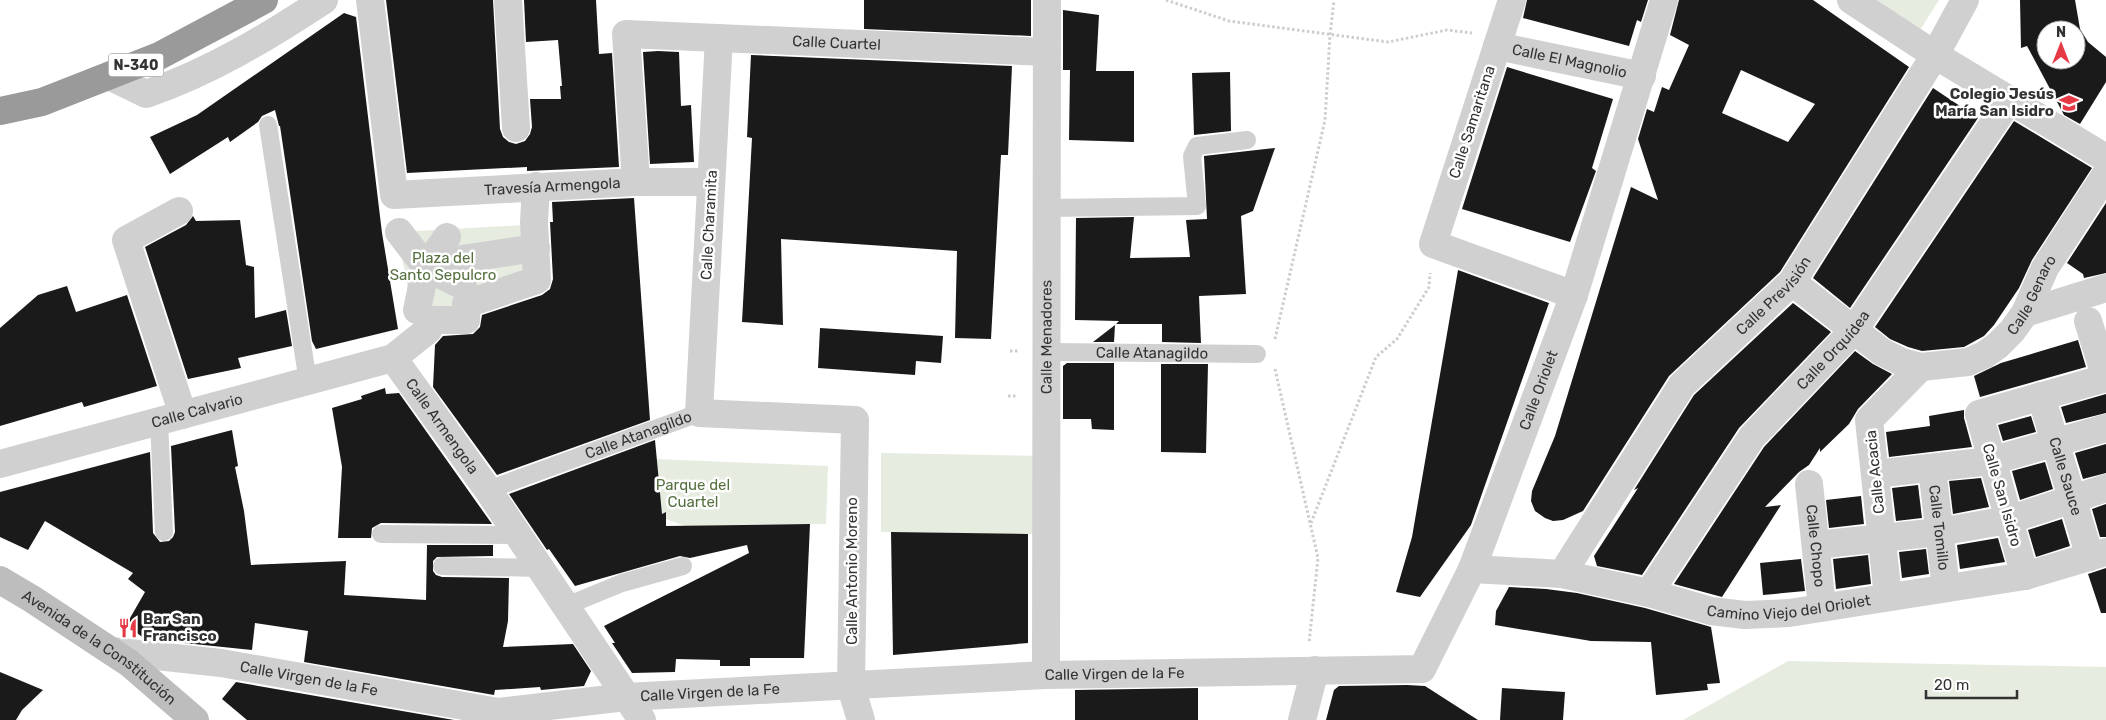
<svg xmlns="http://www.w3.org/2000/svg" width="2106" height="720" viewBox="0 0 2106 720" font-family="Rubik,sans-serif">
  <rect width="100%" height="100%" fill="#fff"/>
  <g fill="#e6ecdf">
    <path d="M1875,0H1939L1920,30Z"/>
    <path d="M525,225L532,275L458,310H412L397,232Z"/>
    <path d="M881,453L1039,456V534L881,532Z"/>
    <path d="M655,459L828,466L826,524L685,526L666,519V512L660,515Z"/>
    <path d="M1788,661L2106,667V720H1683Z"/>
  </g>
  <g fill="#1a1a1a" fill-rule="evenodd">
    <path d="M386,0H493L500,129L503,137L509,142L516,144L525,141L530,134L532,127L530,99H561L560,86H562L558,40L526,42L524,0H596L599,54L612,53L619,167L527,171V167L407,173Z"/>
    <path d="M864,0H1031V36L864,29Z"/>
    <path d="M1527,0H1648L1641,22L1637,20L1629,46L1523,18Z"/>
    <path d="M1679,0H1813L1909,67L1780,272L1669,376L1583,511L1563,520L1553,521L1545,518L1535,511L1531,501L1532,491L1555,436L1631,187L1658,200L1638,139L1647,109L1654,112L1662,87L1669,90L1689,45L1670,35ZM1741,70L1815,104L1788,142L1722,113Z"/>
    <path d="M2020,0H2075L2080,29L2088,42L2106,57V82L2080,124L2064,115L2027,46L2021,48ZM2046,30H2076V60H2046Z"/>
    <path d="M1063,10L1099,15L1096,71H1134V142L1069,140L1070,70H1063Z"/>
    <path d="M344,13L356,17L382,233L398,329L316,349L312,341L280,126H279L275,110L262,116L258,122L230,142L228,137L170,174L150,137L197,115Z"/>
    <path d="M658,51L679,52L681,106L691,105L694,162L650,164L643,52Z"/>
    <path d="M751,55L1012,66L1008,155H1001L991,339L955,338L957,251L885,246L781,239L783,325L742,322L752,138L747,137Z"/>
    <path d="M1507,67L1613,99L1592,168L1596,171L1570,242L1462,209Z"/>
    <path d="M1230,72L1231,131L1194,135L1192,73Z"/>
    <path d="M1933,88L1978,118L1850,308L1813,278Z"/>
    <path d="M2014,121L2092,168L2032,260L2019,288L1994,325L1984,336L1964,347L1922,351L1908,347L1890,339L1875,327Z"/>
    <path d="M1275,148L1253,211L1241,216L1246,294L1199,296L1201,343L1162,342V324H1116L1119,321L1075,320L1076,218L1134,217L1130,258L1190,257L1186,220L1207,219L1204,156Z"/>
    <path d="M634,198L650,420L497,475L433,387L435,345L443,336L473,334L480,327L482,315L542,295L550,289L553,279L550,222H553L552,202Z"/>
    <path d="M2106,203V273L2084,278L2083,274L2067,263Z"/>
    <path d="M193,216L196,221L240,220L246,265L254,267L255,318L286,310L292,346L238,358L241,368L188,379L145,247L186,225Z"/>
    <path d="M1458,270L1549,303L1471,525L1420,597L1396,592L1412,537Z"/>
    <path d="M67,286L76,312L127,295L157,386L84,407L82,402L0,426V328L38,295Z"/>
    <path d="M1793,303L1831,332L1739,428L1642,575L1597,566L1594,556L1638,488L1634,490L1694,395Z"/>
    <path d="M1115,325L1114,342H1093Z"/>
    <path d="M820,328L943,336L941,363L916,361L915,375L818,368Z"/>
    <path d="M2078,340L2086,367L1980,397L1974,376L2001,363Z"/>
    <path d="M1855,351L1873,364L1892,374L1858,409L1849,424L1820,452V448L1809,465L1799,472L1765,507L1781,505L1722,597L1674,584L1764,447Z"/>
    <path d="M1067,363H1114V430L1092,429L1091,419H1063V366Z"/>
    <path d="M1161,364H1208L1206,453L1161,452Z"/>
    <path d="M385,388L386,394L399,393L492,524L381,523L372,528L371,538H338L342,467L332,408L362,399L361,396Z"/>
    <path d="M2106,394V413L2066,423L2061,407Z"/>
    <path d="M1964,410V418L1972,447L1889,457L1886,432L1930,426L1929,416Z"/>
    <path d="M2031,416L2036,432L2003,441L1998,425Z"/>
    <path d="M232,430L238,466L235,467L244,511L251,565L346,561L344,595L426,600L427,545H493V556L437,557L433,561V571L436,575L442,577L509,578L508,621L503,647L573,644L591,671L584,686L541,690L540,687L495,690L494,695L304,662L308,631L255,623L252,650L145,639L126,625L145,592L128,579L133,573L45,521L28,550L0,537V492L150,452L153,533L160,542L169,541L173,537L175,532L171,446Z"/>
    <path d="M655,440L662,514L666,512V526L810,524L804,658H750V666H720V660L676,659L675,672L632,673L612,643H615L604,626L749,553L747,545L690,558L680,556L575,586L549,549L547,550L509,494Z"/>
    <path d="M2106,444V473L2083,479L2075,453Z"/>
    <path d="M2045,462L2053,489L2020,500L2012,471Z"/>
    <path d="M1981,478L1989,507L1953,514L1949,481Z"/>
    <path d="M1918,485L1922,518L1896,521L1892,488Z"/>
    <path d="M1861,496L1864,524L1829,528L1826,500Z"/>
    <path d="M2106,504V537H2100L2092,509Z"/>
    <path d="M2062,519L2070,546L2036,557L2028,530Z"/>
    <path d="M891,532L1028,534V643L893,655Z"/>
    <path d="M1998,538L2005,562L1960,569L1957,545Z"/>
    <path d="M1926,549L1929,574L1902,578L1899,552Z"/>
    <path d="M1868,555L1871,584L1836,589L1833,559Z"/>
    <path d="M1801,559L1805,591L1763,595L1760,563Z"/>
    <path d="M2106,568V613H2101L2088,574Z"/>
    <path d="M1509,587L1546,589L1577,593L1645,608L1711,627L1720,683L1707,684L1708,690L1656,695L1651,642L1591,641L1495,625L1496,611Z"/>
    <path d="M0,672L43,690L22,710L16,720H0Z"/>
    <path d="M236,682L454,720H247L222,699Z"/>
    <path d="M1407,685L1425,686L1478,720H1326L1334,690L1339,686Z"/>
    <path d="M1198,688V720H1075V690Z"/>
    <path d="M1502,688L1565,692L1563,720H1500Z"/>
  </g>
  <g fill="none" stroke-linecap="round" stroke-linejoin="round">
    <g stroke="#cdcdcd" stroke-width="3" stroke-dasharray="2.5 2.5" stroke-linecap="butt">
      <path d="M1166,0L1229,21L1388,42L1447,30L1472,33"/>
      <path d="M1275,339L1325,120L1330,35L1334,0"/>
      <path d="M1010,351H1019"/>
      <path d="M1275,369L1318,558L1309,643"/>
      <path d="M1008,396H1018"/>
      <path d="M1311,523L1376,357L1397,339L1429,287L1430,273"/>
    </g>
    <g stroke="#d0d0d0" stroke-width="18">
      <path d="M268,125L308,382"/>
      <path d="M1047,208L1197,206L1192,156L1197,146L1247,140"/>
      <path id="s1" d="M1047,352L1257,354"/>
      <path d="M159,421L164,532"/>
      <path id="s2" d="M488,490L699,413"/>
      <path d="M381,534L518,535"/>
      <path d="M442,566L540,568"/>
      <path d="M566,606L622,583L683,566"/>
    </g>
    <g stroke="#d0d0d0" stroke-width="28">
      <path id="s3" d="M370,0L394,195L636,182H711"/>
      <path d="M508,0L516,128"/>
      <path d="M1512,0L1433,244L1574,295"/>
      <path d="M1851,0L1935,55L2106,158"/>
      <path d="M719,38L699,413L855,420L851,687L861,720"/>
      <path id="s4" d="M1497,46L1642,76"/>
      <path d="M109,76L146,94C210,72 268,37 324,0"/>
      <path id="s5" d="M636,182L626,34L1047,52"/>
      <path d="M179,211L126,240L183,415"/>
      <path d="M399,232L426,267L463,286"/>
      <path d="M462,259L536,248"/>
      <path id="s6" d="M1792,282L1882,352L1902,362L1921,367L1968,362L1984,355L1997,346L2012,331L2025,313L2045,268L2106,174"/>
      <path d="M417,310L426,267L447,237"/>
      <path d="M2025,313L2106,288"/>
      <path d="M2088,321L2106,378"/>
      <path id="s7" d="M393,358L488,490L642,720"/>
      <path id="s8" d="M2041,396L2090,557"/>
      <path id="s9" d="M0,464L393,358L428,330L433,320H466V304L537,280L534,222L536,186"/>
      <path id="s10" d="M1932,468L1946,588"/>
      <path d="M1875,474L1991,461L2106,428"/>
      <path id="s11" d="M1809,484L1822,607"/>
      <path d="M1816,545L1939,532L2008,520L2106,488"/>
      <path id="s12" d="M1472,569L1562,574L1649,593L1711,611L1745,615L1789,613L2025,576L2106,552"/>
      <path id="s13" d="M1562,574L1682,385L1792,282L1935,55L1965,0"/>
      <path d="M2025,576L1979,414L2106,378"/>
      <path id="s14" d="M1649,593L1752,437L1854,330L2010,99"/>
      <path d="M1888,597L1869,420L1921,367"/>
      <path id="s15" d="M111,651L221,663L498,712L626,697L1046,675L1422,669L1472,569L1574,295L1664,0"/>
      <path id="s16" d="M1046,675L1047,0"/>
      <path d="M1302,720L1315,670"/>
    </g>
    <path stroke="#bdbdbd" stroke-width="28" id="s17" d="M0,580L32,599L129,663L195,720"/>
    <path stroke="#9a9a9a" stroke-width="28" d="M0,111L42,102L159,56L264,0"/>
  </g>
  <defs>
    <symbol id="school-bare" viewBox="-9 -9 18 18"><path d="M0-5L7-2L0 1L-7-2ZM-4 1L0 2.5L4 1V4Q0 6-4 4Z" fill="#e63946" stroke="#fff" stroke-width="2.5" paint-order="stroke"/></symbol>
    <symbol id="restaurant-bare" viewBox="-9 -9 18 18"><path d="M-5-6h1v4h1v-4h1v4h1v-4h1v5L-1.5 .5V6h-2V.5L-5-1ZM5-6V6H3V1.5H1.5Q1.5-4 5-6Z" fill="#e63946" stroke="#fff" stroke-width="2.5" paint-order="stroke"/></symbol>
  </defs>
  <g fill-rule="evenodd">
    <use href="#school-bare" x="2055" y="89" width="28" height="28"/>
    <use href="#restaurant-bare" x="114" y="614" width="28" height="28"/>
  </g>
  <g text-anchor="middle" stroke-width="5" stroke-linejoin="round" paint-order="stroke">
    <rect fill="#fff" stroke="#707070" stroke-width="1" x="108.5" y="53.5" width="55" height="23" rx="4"/>
    <g font-size="14" font-weight="bold" fill="#333">
      <text x="136" y="70">N-340</text>
    </g>
    <g font-size="15" fill="#333" stroke="#fff">
      <text dy="5" stroke="none"><textPath href="#s5" startOffset="359">Calle Cuartel</textPath></text>
      <text dy="5" stroke="none"><textPath href="#s4" startOffset="74">Calle El Magnolio</textPath></text>
      <text transform="translate(1472 122) rotate(-72)" y="5">Calle Samaritana</text>
      <text dy="5" stroke="none"><textPath href="#s3" startOffset="355">Travesía Armengola</textPath></text>
      <text transform="translate(709 225) rotate(-87)" y="5">Calle Charamita</text>
      <text dy="5" stroke="none"><textPath href="#s13" startOffset="352">Calle Previsión</textPath></text>
      <text dy="5" stroke="none"><textPath href="#s6" startOffset="299">Calle Genaro</textPath></text>
      <text dy="5" stroke="none"><textPath href="#s16" startOffset="338">Calle Menadores</textPath></text>
      <text dy="5" stroke="none"><textPath href="#s14" startOffset="306">Calle Orquídea</textPath></text>
      <text dy="5" stroke="none"><textPath href="#s1" startOffset="105">Calle Atanagildo</textPath></text>
      <text dy="5" stroke="none"><textPath href="#s15" startOffset="1620">Calle Oriolet</textPath></text>
      <text dy="5" stroke="none"><textPath href="#s9" startOffset="204">Calle Calvario</textPath></text>
      <text dy="5" stroke="none"><textPath href="#s7" startOffset="84">Calle Armengola</textPath></text>
      <text dy="5" stroke="none"><textPath href="#s2" startOffset="160">Calle Atanagildo</textPath></text>
      <text transform="translate(1875 472) rotate(-96)" y="5">Calle Acacia</text>
      <text dy="5" stroke="none"><textPath href="#s8" startOffset="84">Calle Sauce</textPath></text>
      <text transform="translate(2002 495) rotate(74)" y="5">Calle San Isidro</text>
      <text dy="5" stroke="none"><textPath href="#s10" startOffset="60">Calle Tomillo</textPath></text>
      <text dy="5" stroke="none"><textPath href="#s11" startOffset="62">Calle Chopo</textPath></text>
      <text transform="translate(852 571) rotate(-90)" y="5">Calle Antonio Moreno</text>
      <text dy="5" stroke="none"><textPath href="#s12" startOffset="322">Camino Viejo del Oriolet</textPath></text>
      <text dy="5" stroke="none"><textPath href="#s17" startOffset="120">Avenida de la Constitución</textPath></text>
      <text dy="5" stroke="none"><textPath href="#s15" startOffset="1010">Calle Virgen de la Fe</textPath></text>
      <text dy="5" stroke="none"><textPath href="#s15" startOffset="200">Calle Virgen de la Fe</textPath></text>
      <text dy="5" stroke="none"><textPath href="#s15" startOffset="605">Calle Virgen de la Fe</textPath></text>
    </g>
    <g font-size="15" font-weight="bold" fill="#333" stroke="#fff" text-anchor="end">
      <text x="2054" y="99">Colegio Jesús<tspan x="2054" dy="17">María San Isidro</tspan></text>
      <text x="143" y="624" text-anchor="start">Bar San<tspan x="143" dy="17">Francisco</tspan></text>
    </g>
    <g font-size="15" fill="#56703f" stroke="#fff">
      <text x="443" y="263">Plaza del<tspan x="443" dy="17">Santo Sepulcro</tspan></text>
      <text x="693" y="490">Parque del<tspan x="693" dy="17">Cuartel</tspan></text>
    </g>
  </g>
  <g transform="translate(2061 45)"><circle r="24" fill="#ffffff" stroke="#adadad"/>
  <path d="M0-4L9 19L0 12L-9 19Z" fill="#e63946"/>
  <text y="-8" font-size="14" font-weight="bold" text-anchor="middle" fill="#333333">N</text>
  </g>
  <path d="M1926 690v8h91v-8" fill="none" stroke="#333333" stroke-width="2.5"/>
  <text x="1934" y="690" font-size="15" fill="#333333" stroke="#ffffff" stroke-width="4" paint-order="stroke">20 m</text>
</svg>
